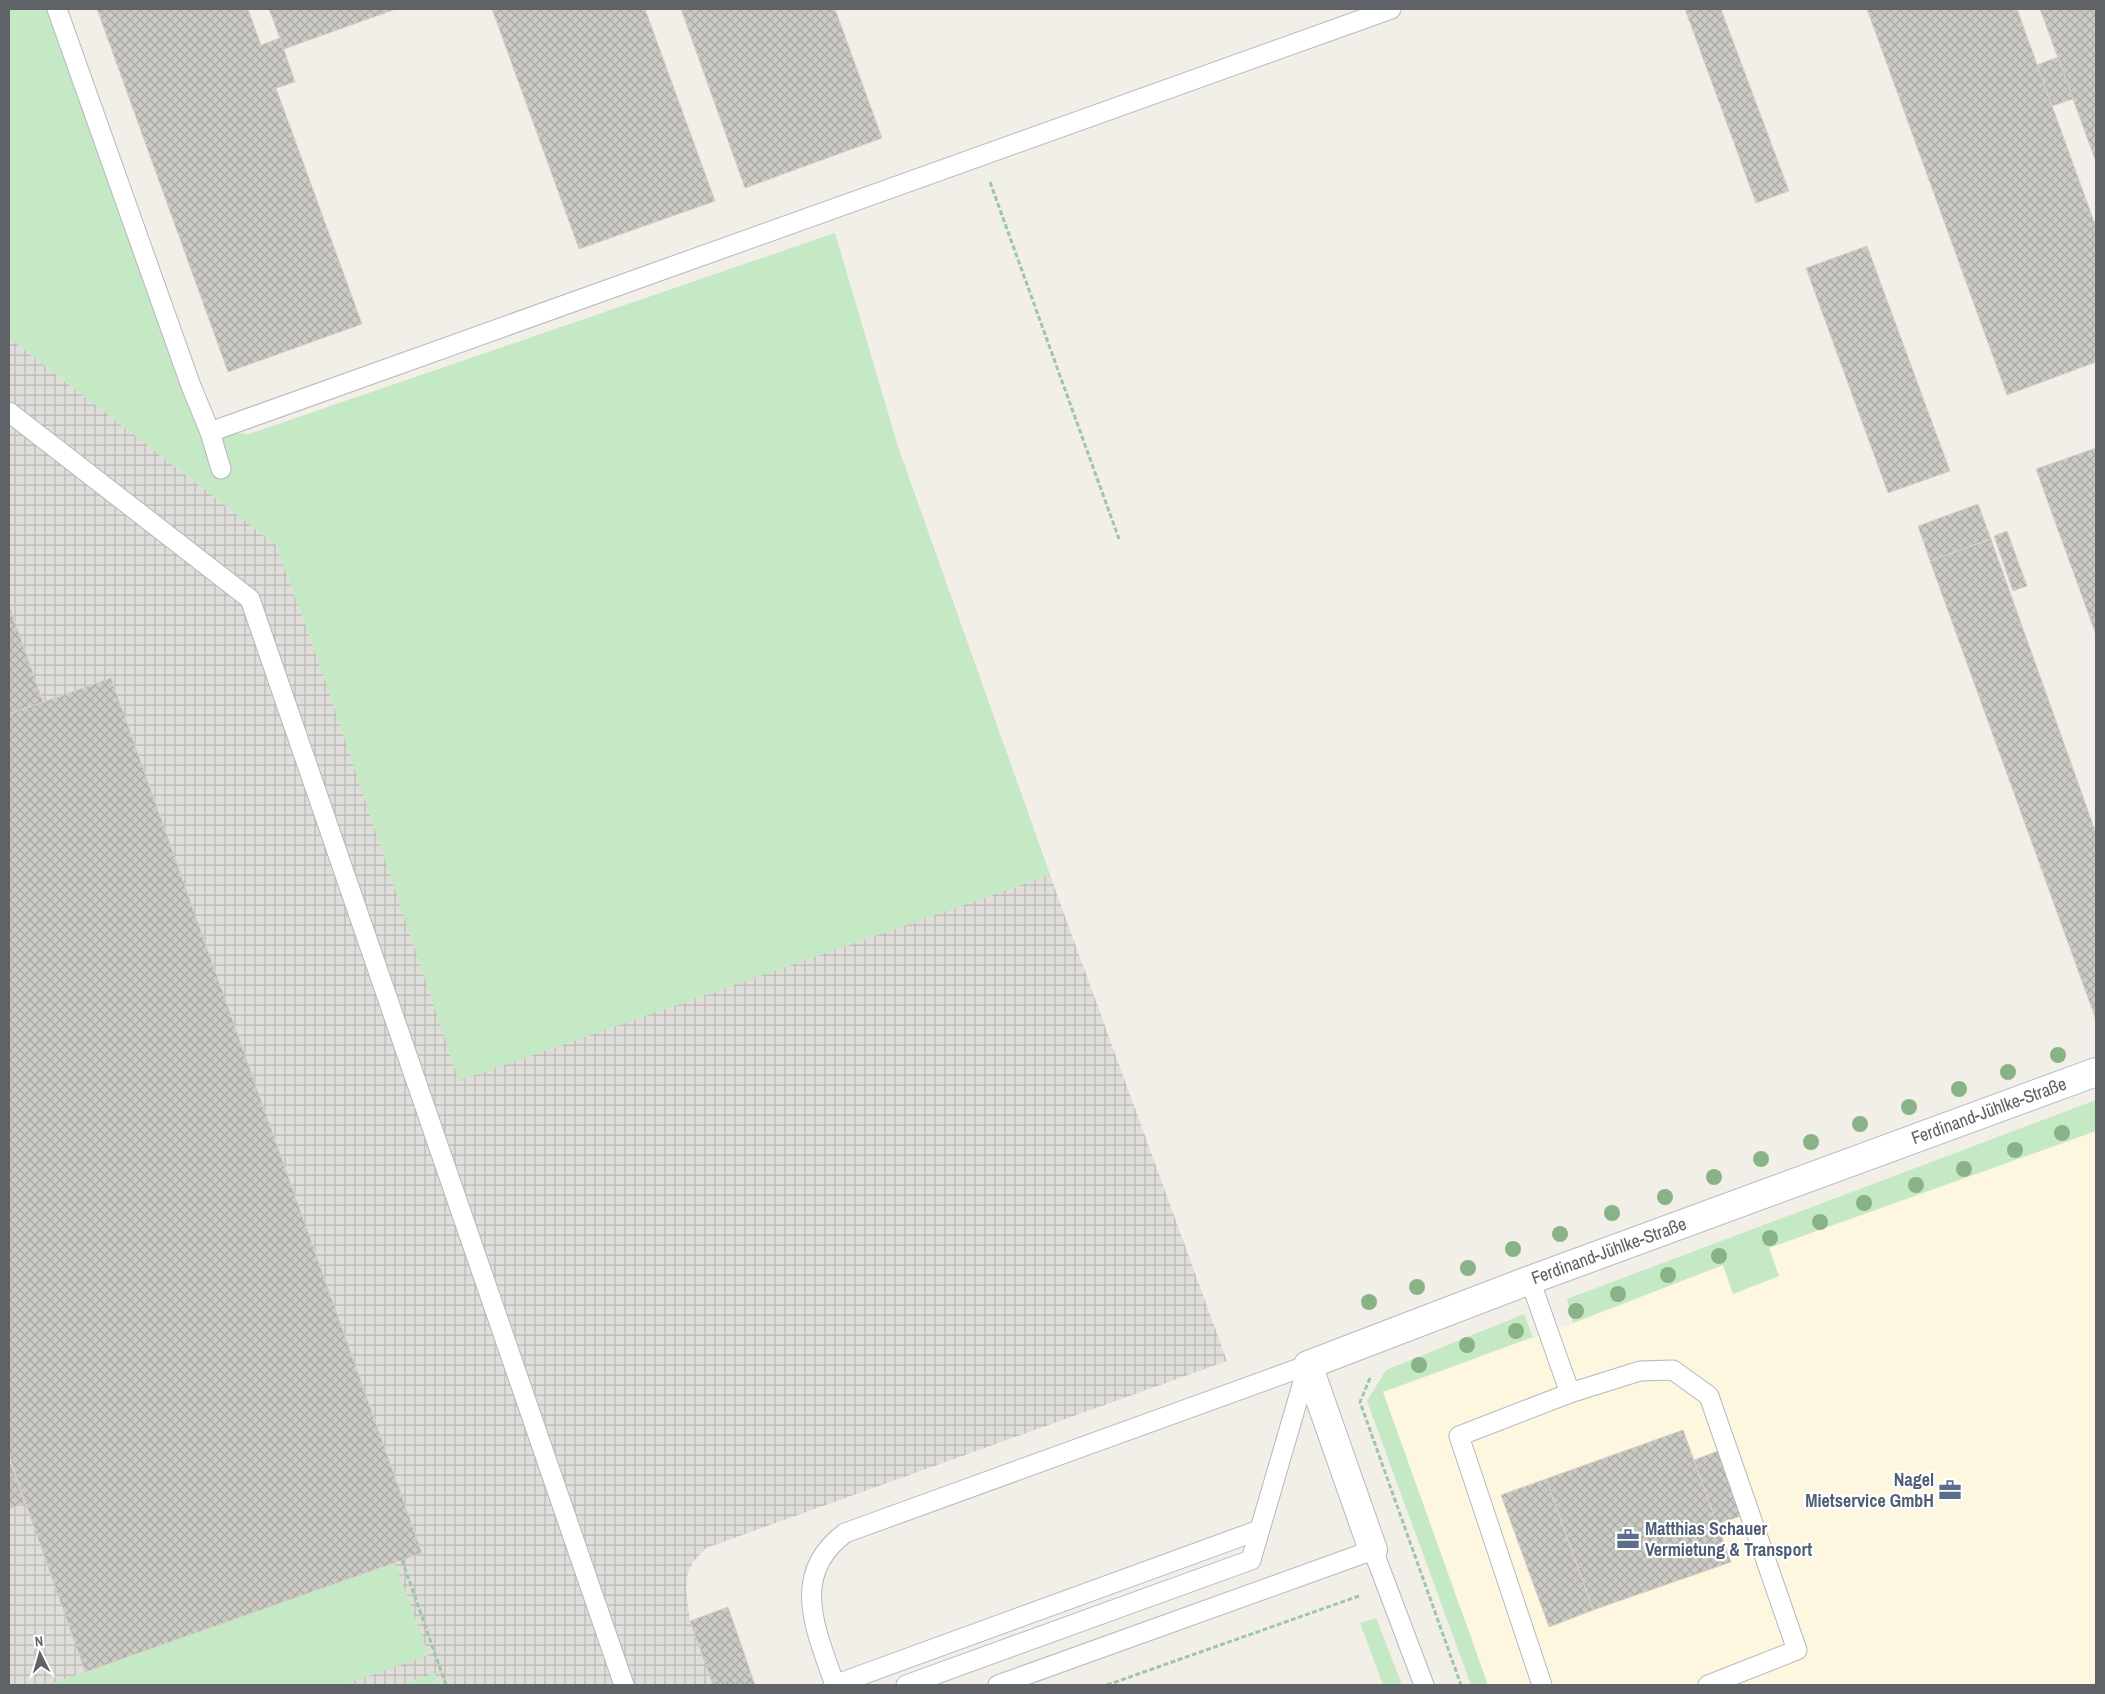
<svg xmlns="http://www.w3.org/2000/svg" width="2105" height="1694" viewBox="0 0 2105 1694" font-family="'Archivo Narrow',sans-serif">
  <defs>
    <pattern id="industrial-grid" width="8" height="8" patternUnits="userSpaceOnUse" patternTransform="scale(1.25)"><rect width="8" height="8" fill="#e0deda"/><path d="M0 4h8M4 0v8" fill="none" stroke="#b9b8b5"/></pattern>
    <pattern id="building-cross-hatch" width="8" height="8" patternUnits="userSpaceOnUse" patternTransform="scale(1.25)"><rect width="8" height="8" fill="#cccac5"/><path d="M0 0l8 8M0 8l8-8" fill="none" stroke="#a9a8a4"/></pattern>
  </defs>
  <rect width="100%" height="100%" fill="#f1efe8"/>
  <path fill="#fef7e0" d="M2096,1131V1685H1488L1383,1392L1573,1323L1723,1265L1734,1294L1779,1276L1769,1248Z"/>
  <path fill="url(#industrial-grid)" d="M9,338L276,545L317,657L899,450L1050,875L1227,1361L706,1548L693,1562L688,1573L686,1589L690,1621L728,1607L755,1685H9Z"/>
  <g fill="#c5e8c5">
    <path d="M9,9H57L210,432L249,434L835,233L899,450L1050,875L459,1081L317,657L276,545L9,338Z"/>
    <path d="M2096,1100V1131L1769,1248L1779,1276L1733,1294L1723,1265L1573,1323L1567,1299Z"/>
    <path d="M1524,1314L1533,1337L1383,1392L1488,1685H1471L1367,1401L1386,1370Z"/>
    <path d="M395,1563L429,1655L344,1685H47Z"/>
    <path d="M1376,1618L1402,1685H1383L1360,1623Z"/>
    <path d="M435,1673L439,1685H400Z"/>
  </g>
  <g fill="url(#building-cross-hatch)" stroke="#d6d1c6">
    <path d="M97,9H248L261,45L280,38L295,82L276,88L362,324L228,372Z"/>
    <path d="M269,9H396L284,49Z"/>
    <path d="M492,9H645L715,201L579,249Z"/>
    <path d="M681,9H835L882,138L745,188Z"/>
    <path d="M1685,9H1721L1789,191L1756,203Z"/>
    <path d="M1867,9H2017L2096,227V362L2007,395Z"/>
    <path d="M2040,9H2096V162L2073,99Z"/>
    <path d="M2058,57L2073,99L2052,106L2037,65Z"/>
    <path d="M1867,246L1950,471L1888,493L1806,268Z"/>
    <path d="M2096,448V635L2036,469Z"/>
    <path d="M1978,504L1991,539L1930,561L1918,526Z"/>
    <path d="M2007,531L2027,586L2013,591L1994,536Z"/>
    <path d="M1991,539L2096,833V1020L1930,561Z"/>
    <path d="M9,605L43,702L9,714Z"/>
    <path d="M111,678L422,1553L85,1672L9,1456V714Z"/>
    <path d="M1683,1430L1731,1562L1593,1610L1546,1479Z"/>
    <path d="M1718,1451L1741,1516L1717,1524L1694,1460Z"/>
    <path d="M12,1466L25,1503L9,1509V1467Z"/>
    <path d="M1546,1479L1593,1610L1549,1627L1501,1495Z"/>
    <path d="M728,1607L755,1685H713L690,1621Z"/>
  </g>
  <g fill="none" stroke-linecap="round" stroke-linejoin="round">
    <defs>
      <g id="service">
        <path d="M57,9L191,386L210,432"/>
        <path d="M9,412L250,599L624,1685"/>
        <path d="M221,469L210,432L1391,9"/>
        <path d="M1530,1280L1570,1393"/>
        <path d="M834,1685L1259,1530"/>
        <path d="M835,1685C816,1630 789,1575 845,1533L1308,1365"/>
        <path d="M906,1685L1251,1560L1308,1365"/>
        <path d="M998,1685L1373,1550L1424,1685"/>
        <path d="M1542,1685L1459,1436L1570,1393L1640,1371L1673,1370L1709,1396L1797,1650L1708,1685"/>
      </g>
      <path id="minor" d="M1373,1550L1308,1365L1530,1280L2096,1072"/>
    </defs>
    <use href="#service" stroke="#b5b8bc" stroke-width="21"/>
    <use href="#minor" stroke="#b5b8bc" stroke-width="30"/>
    <g stroke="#9cc7a9" stroke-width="3" stroke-dasharray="5 2.5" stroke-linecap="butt">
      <path d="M990,182L1119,539"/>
      <path d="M1370,1378L1360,1402L1461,1685"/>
      <path d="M402,1560L446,1685"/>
      <path d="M1107,1685L1359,1596"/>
    </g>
    <use href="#service" stroke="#fff" stroke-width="19"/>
    <use href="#minor" stroke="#fff" stroke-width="28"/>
  </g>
  <g fill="#89b387">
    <circle cx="2058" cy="1055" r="8"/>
    <circle cx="2008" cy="1072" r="8"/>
    <circle cx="1959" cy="1089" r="8"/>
    <circle cx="1909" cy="1107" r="8"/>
    <circle cx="1860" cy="1124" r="8"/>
    <circle cx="2062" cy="1133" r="8"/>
    <circle cx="1811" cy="1142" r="8"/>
    <circle cx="2015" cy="1150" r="8"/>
    <circle cx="1761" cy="1159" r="8"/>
    <circle cx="1964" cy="1169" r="8"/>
    <circle cx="1714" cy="1177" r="8"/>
    <circle cx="1916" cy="1185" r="8"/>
    <circle cx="1665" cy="1197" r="8"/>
    <circle cx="1864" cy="1203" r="8"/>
    <circle cx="1612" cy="1213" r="8"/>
    <circle cx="1820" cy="1222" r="8"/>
    <circle cx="1560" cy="1234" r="8"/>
    <circle cx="1770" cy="1238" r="8"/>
    <circle cx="1513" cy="1249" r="8"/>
    <circle cx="1719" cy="1256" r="8"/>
    <circle cx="1468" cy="1268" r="8"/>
    <circle cx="1668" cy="1275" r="8"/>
    <circle cx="1417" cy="1287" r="8"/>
    <circle cx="1618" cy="1294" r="8"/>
    <circle cx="1369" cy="1302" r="8"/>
    <circle cx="1576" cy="1311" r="8"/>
    <circle cx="1516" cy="1331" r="8"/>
    <circle cx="1467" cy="1345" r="8"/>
    <circle cx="1419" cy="1365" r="8"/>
  </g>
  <defs>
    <symbol id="office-bare" viewBox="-9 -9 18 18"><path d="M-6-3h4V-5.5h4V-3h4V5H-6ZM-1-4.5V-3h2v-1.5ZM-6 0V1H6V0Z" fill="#5c6f8a" stroke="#fff" stroke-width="2.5" paint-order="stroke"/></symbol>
  </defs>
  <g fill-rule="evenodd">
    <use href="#office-bare" x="1934" y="1474" width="32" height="32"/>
    <use href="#office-bare" x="1612" y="1523" width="32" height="32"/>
  </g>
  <g text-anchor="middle" stroke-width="4.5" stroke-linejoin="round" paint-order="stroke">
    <g font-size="18" fill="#5f6368" stroke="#fff">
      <text transform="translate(1989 1111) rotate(-20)" y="6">Ferdinand-Jühlke-Straße</text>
      <text transform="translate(1609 1251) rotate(-20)" y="6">Ferdinand-Jühlke-Straße</text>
    </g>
    <g font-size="18" font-weight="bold" fill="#4e5e75" stroke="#fff" text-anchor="end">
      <text x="1934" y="1486">Nagel<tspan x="1934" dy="21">Mietservice GmbH</tspan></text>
      <text x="1645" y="1535" text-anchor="start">Matthias Schauer<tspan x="1645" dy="21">Vermietung &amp; Transport</tspan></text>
    </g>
  </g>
  <rect width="2105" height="1694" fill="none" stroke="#5f6368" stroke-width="20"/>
  <g transform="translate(40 1654) rotate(355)" stroke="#ffffff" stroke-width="4" paint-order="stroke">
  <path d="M0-4L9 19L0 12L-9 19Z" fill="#5f6368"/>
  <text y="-8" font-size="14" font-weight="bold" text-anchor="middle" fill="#5f6368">N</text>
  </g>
</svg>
